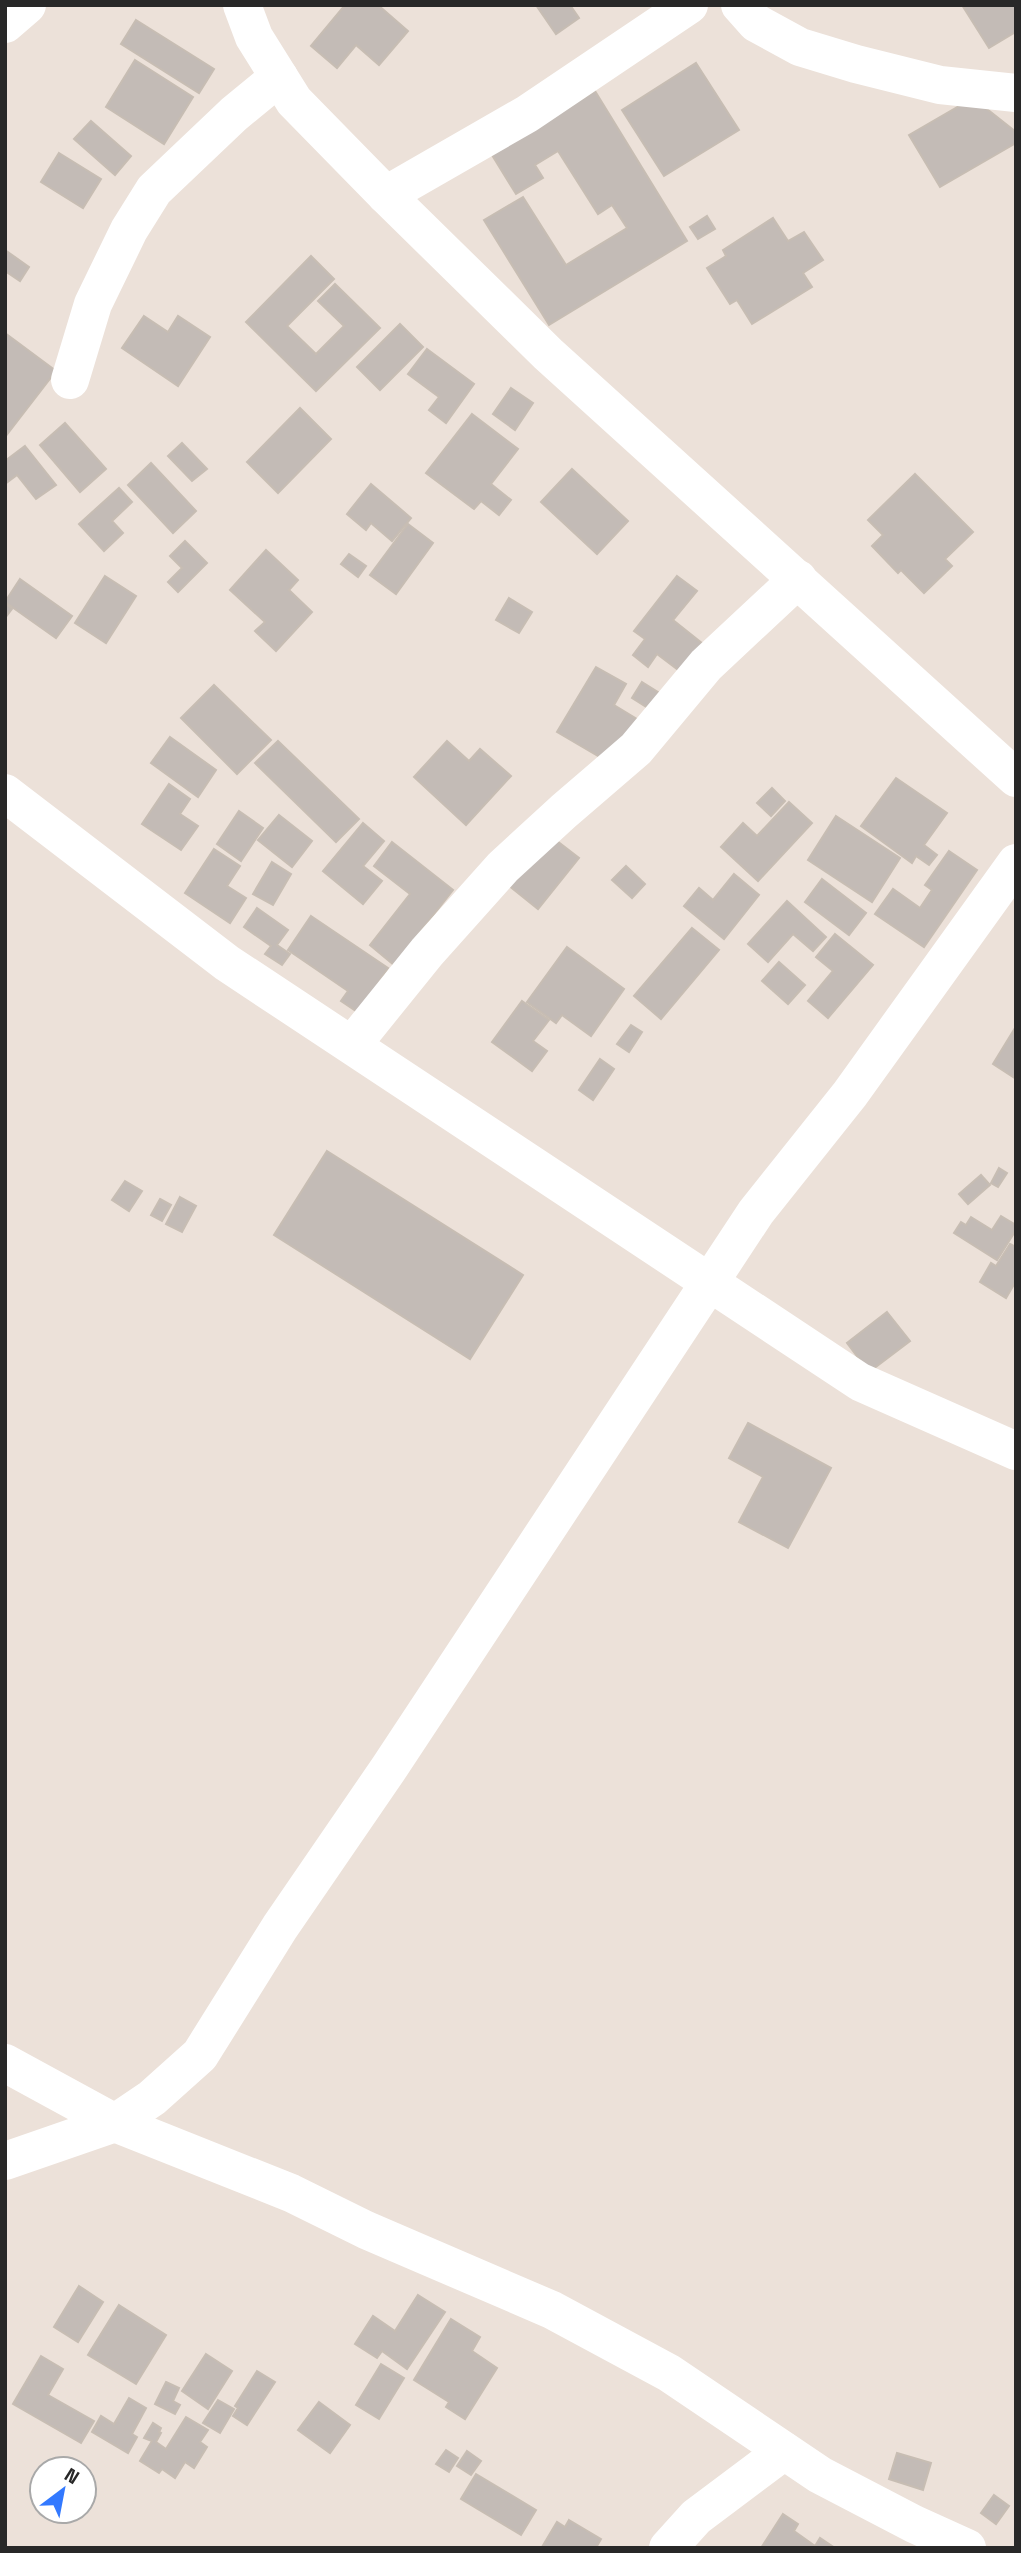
<svg xmlns="http://www.w3.org/2000/svg" width="1021" height="2553" viewBox="0 0 1021 2553" font-family="'Space Grotesk',sans-serif">
  <rect width="100%" height="100%" fill="#ece1d9"/>
  <g fill="#c3bbb6" stroke="#c7bdb3" stroke-width="2">
    <path d="M345,5H378L408,31L379,65L356,45L337,68L311,46Z"/>
    <path d="M536,5H570L579,18L556,34Z"/>
    <path d="M962,5H1016V35L1014,33L989,48Z"/>
    <path d="M136,20L214,69L199,93L121,44Z"/>
    <path d="M135,60L193,97L164,144L106,107Z"/>
    <path d="M696,63L739,130L664,176L622,110Z"/>
    <path d="M595,91L687,241L549,325L484,220L523,197L566,265L627,228L612,205L598,214L558,151L535,165L543,178L516,194L492,155Z"/>
    <path d="M973,98L1016,132V143L940,187L909,135Z"/>
    <path d="M91,121L131,156L115,175L74,139Z"/>
    <path d="M59,153L101,179L83,208L41,182Z"/>
    <path d="M707,216L715,229L698,239L690,227Z"/>
    <path d="M773,218L788,241L804,232L823,260L803,273L812,287L752,324L737,300L730,304L707,268L726,256L723,250Z"/>
    <path d="M5,250L29,267L20,281L5,271Z"/>
    <path d="M311,256L334,279L287,326L316,354L344,326L318,301L335,284L380,328L316,391L246,322Z"/>
    <path d="M144,316L168,332L178,316L210,337L178,386L122,348Z"/>
    <path d="M400,324L423,347L380,390L357,367Z"/>
    <path d="M5,333L56,371L5,437Z"/>
    <path d="M427,349L474,384L446,423L429,410L439,397L408,374Z"/>
    <path d="M511,388L533,403L515,430L493,414Z"/>
    <path d="M300,408L331,439L278,493L247,462Z"/>
    <path d="M472,414L518,449L491,484L511,500L499,515L481,501L474,509L426,473Z"/>
    <path d="M65,423L106,469L80,492L40,445Z"/>
    <path d="M182,443L207,469L192,481L168,456Z"/>
    <path d="M25,446L56,485L36,499L17,475L5,484V461Z"/>
    <path d="M151,463L196,511L173,533L128,485Z"/>
    <path d="M572,469L628,521L597,554L541,502Z"/>
    <path d="M915,474L973,532L945,559L952,566L924,593L901,570L898,573L872,546L883,535L868,520Z"/>
    <path d="M371,484L411,518L392,541L371,523L366,530L347,514Z"/>
    <path d="M119,488L132,502L112,521L123,533L104,551L79,524Z"/>
    <path d="M408,524L433,543L396,594L370,575Z"/>
    <path d="M185,541L207,563L178,592L168,582L182,568L170,556Z"/>
    <path d="M266,550L298,580L289,590L312,612L276,651L255,631L265,622L230,590Z"/>
    <path d="M349,554L366,566L358,577L341,564Z"/>
    <path d="M105,576L136,596L106,643L75,623Z"/>
    <path d="M677,576L697,591L673,620L703,644L681,672L657,654L648,667L633,655L645,639L634,631Z"/>
    <path d="M20,579L72,616L56,638L5,602Z"/>
    <path d="M509,598L532,612L519,633L496,620Z"/>
    <path d="M5,603L12,609L5,618Z"/>
    <path d="M596,667L626,684L614,705L637,719L610,763L557,732Z"/>
    <path d="M642,682L666,697L656,713L632,698Z"/>
    <path d="M214,685L271,740L237,774L181,718Z"/>
    <path d="M170,737L216,770L198,797L151,763Z"/>
    <path d="M278,741L359,819L336,842L255,763Z"/>
    <path d="M447,741L469,761L480,749L511,776L466,825L414,777Z"/>
    <path d="M896,778L947,813L924,845L937,855L929,865L916,856L912,863L861,826Z"/>
    <path d="M169,784L190,799L180,814L198,826L181,850L142,824Z"/>
    <path d="M772,788L785,801L771,816L757,803Z"/>
    <path d="M789,802L812,823L758,881L721,847L743,823L757,836Z"/>
    <path d="M239,811L263,828L241,861L217,844Z"/>
    <path d="M279,815L312,841L292,867L258,840Z"/>
    <path d="M836,816L900,858L872,902L808,860Z"/>
    <path d="M363,823L384,841L363,866L382,881L363,904L323,871Z"/>
    <path d="M548,834L579,858L538,909L508,885Z"/>
    <path d="M392,842L453,890L394,965L370,945L410,894L374,866Z"/>
    <path d="M214,849L240,866L227,886L246,898L230,923L185,893Z"/>
    <path d="M949,851L977,870L924,947L875,914L893,889L920,908L932,890L925,885Z"/>
    <path d="M272,862L291,874L273,905L253,894Z"/>
    <path d="M626,866L645,884L632,898L612,880Z"/>
    <path d="M734,874L759,895L724,939L684,906L699,888L713,900Z"/>
    <path d="M822,879L866,913L849,935L805,902Z"/>
    <path d="M787,901L826,937L813,951L793,934L768,962L748,944Z"/>
    <path d="M257,908L288,930L277,945L290,954L282,965L265,954L271,946L244,927Z"/>
    <path d="M311,916L388,968L359,1013L341,1001L348,991L288,950Z"/>
    <path d="M692,928L719,950L661,1019L634,996Z"/>
    <path d="M835,934L873,965L828,1018L808,1001L833,971L816,957Z"/>
    <path d="M567,947L624,989L591,1036L562,1015L556,1023L527,1002Z"/>
    <path d="M779,962L805,985L788,1004L762,981Z"/>
    <path d="M522,1001L549,1020L533,1041L547,1051L532,1071L492,1042Z"/>
    <path d="M631,1025L642,1032L629,1052L617,1044Z"/>
    <path d="M1015,1028H1016V1079L993,1064Z"/>
    <path d="M600,1059L614,1069L593,1100L579,1090Z"/>
    <path d="M327,1151L523,1275L470,1359L274,1235Z"/>
    <path d="M999,1168L1007,1173L998,1187L991,1183Z"/>
    <path d="M981,1175L990,1185L968,1204L959,1194Z"/>
    <path d="M125,1181L142,1191L129,1211L112,1200Z"/>
    <path d="M180,1197L196,1206L182,1232L166,1224Z"/>
    <path d="M160,1199L171,1205L162,1221L151,1215Z"/>
    <path d="M1001,1216L1016,1225V1230L997,1260L954,1233L961,1222L966,1225L971,1217L992,1230Z"/>
    <path d="M1010,1244L1016,1247V1281L1006,1298L980,1282L991,1263L996,1266Z"/>
    <path d="M887,1312L910,1341L869,1372L847,1343Z"/>
    <path d="M748,1423L831,1468L788,1548L739,1522L763,1477L729,1458Z"/>
    <path d="M79,2286L103,2302L78,2342L54,2327Z"/>
    <path d="M418,2295L445,2312L407,2369L382,2351L377,2358L355,2344L373,2316L395,2331Z"/>
    <path d="M119,2305L166,2335L136,2384L88,2355Z"/>
    <path d="M451,2319L480,2337L472,2351L497,2368L465,2419L446,2407L449,2402L414,2380Z"/>
    <path d="M206,2354L232,2371L208,2409L182,2391Z"/>
    <path d="M41,2356L63,2369L48,2395L94,2421L81,2443L13,2404Z"/>
    <path d="M381,2364L404,2378L379,2419L356,2405Z"/>
    <path d="M257,2371L275,2382L247,2425L233,2416L238,2408L235,2406Z"/>
    <path d="M166,2382L179,2388L173,2401L180,2405L175,2414L155,2404Z"/>
    <path d="M129,2398L146,2408L132,2434L137,2437L128,2453L92,2432L101,2416L114,2424Z"/>
    <path d="M218,2400L234,2409L220,2433L203,2423Z"/>
    <path d="M319,2402L350,2425L330,2453L298,2430Z"/>
    <path d="M186,2417L208,2430L200,2442L207,2447L194,2468L185,2462L175,2478L162,2469L159,2473L140,2461L152,2441L144,2438L153,2423L161,2428L159,2432L161,2433L156,2442L166,2449Z"/>
    <path d="M446,2450L458,2458L449,2472L436,2464Z"/>
    <path d="M467,2451L481,2461L471,2475L457,2466Z"/>
    <path d="M897,2453L931,2463L923,2490L889,2479Z"/>
    <path d="M476,2474L536,2510L521,2535L461,2499Z"/>
    <path d="M994,2495L1009,2506L996,2524L981,2513Z"/>
    <path d="M783,2514L798,2524L794,2531L815,2546L820,2538L835,2548H761Z"/>
    <path d="M569,2520L601,2539L597,2546L599,2548L542,2547L557,2522L565,2527Z"/>
  </g>
  <g fill="none" stroke-linecap="round" stroke-linejoin="round">
    <g stroke="#fff" stroke-width="38">
      <path d="M242,5L254,37L294,101L386,195L548,354L1016,778"/>
      <path d="M740,5L756,23L800,47L856,64L940,85L1016,93"/>
      <path d="M5,24L27,5"/>
      <path d="M386,195L527,114L689,5"/>
      <path d="M70,380L93,304L129,230L154,190L234,114L279,77"/>
      <path d="M5,793L227,963L860,1382L1016,1451"/>
      <path d="M352,1045L427,952L503,867L564,811L636,749L706,665L798,579"/>
      <path d="M5,2063L115,2123L291,2193L366,2230L552,2310L669,2373L820,2475L914,2524L967,2548"/>
      <path d="M5,2161L115,2123L152,2098L200,2055L280,1927L389,1768L756,1212L850,1094L1016,863"/>
      <path d="M668,2548L696,2517L784,2451"/>
    </g>
  </g>
  <rect width="1021" height="2553" fill="none" stroke="#282828" stroke-width="14"/>
  <g transform="translate(63 2490) rotate(32)"><circle r="33" fill="#ffffff" stroke="#a9a9a9" stroke-width="2"/>
  <path d="M0-5L12 26L0 18L-12 26Z" fill="#3379ff"/>
  <text y="-10" font-size="19" font-weight="bold" text-anchor="middle" fill="#282828">N</text>
  </g>
</svg>
